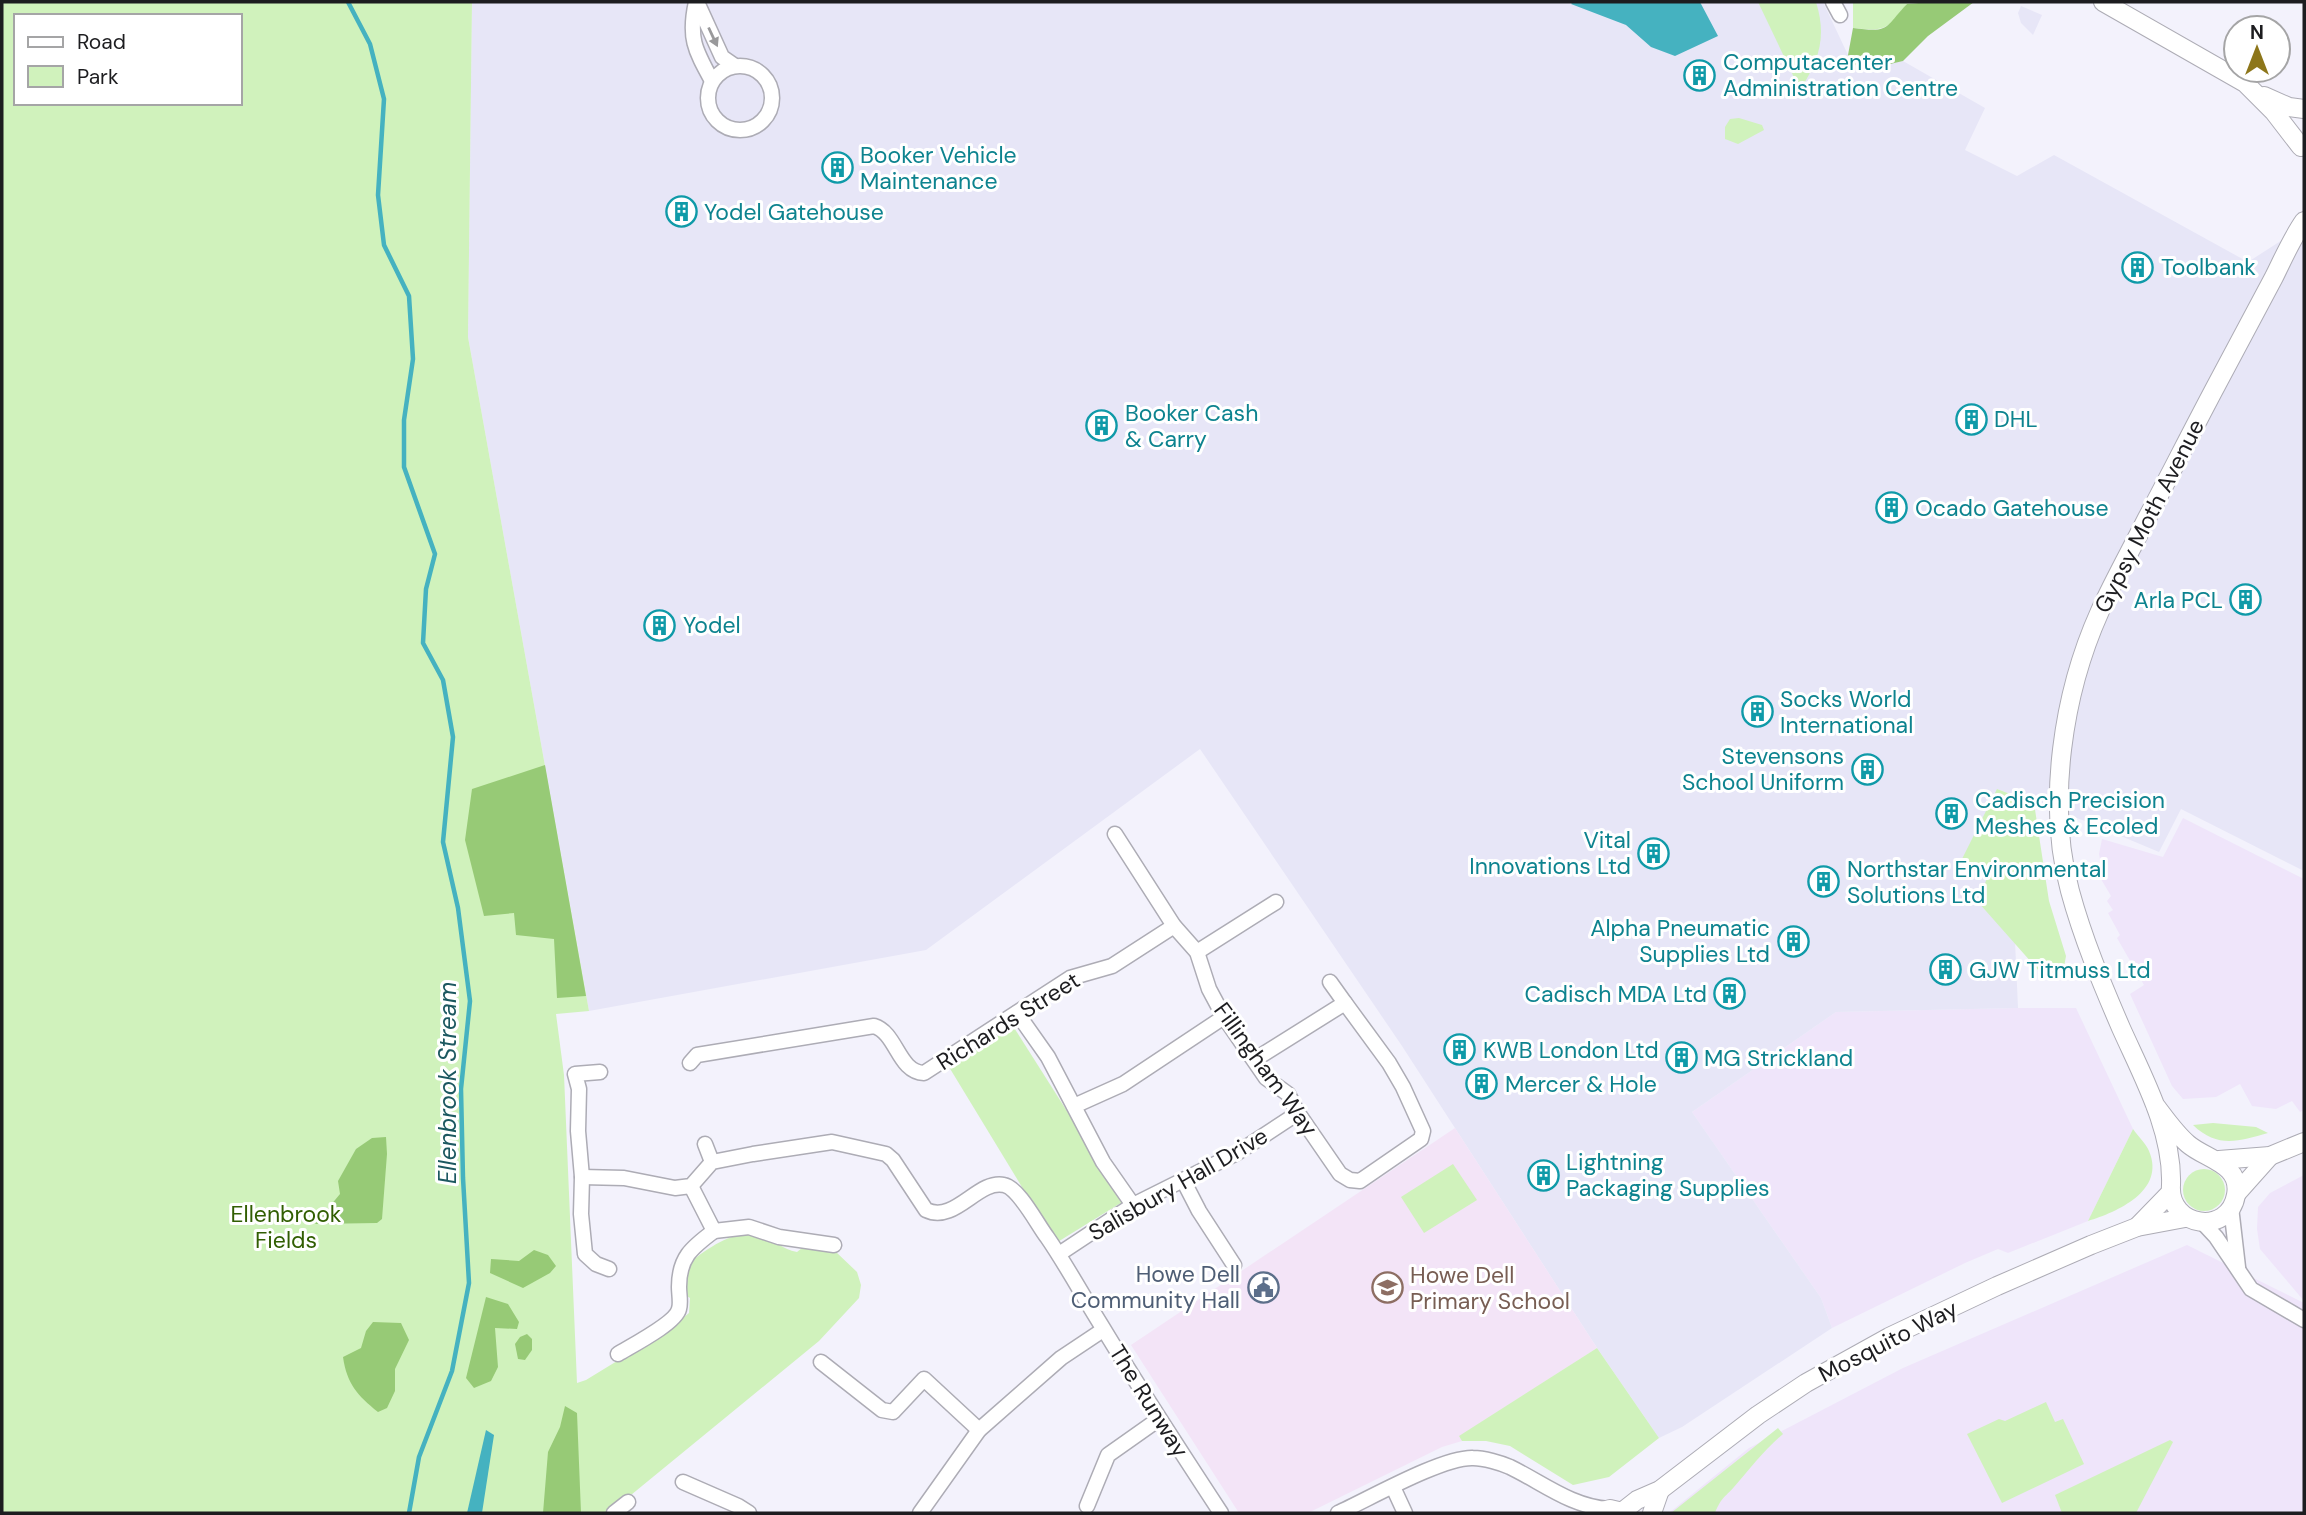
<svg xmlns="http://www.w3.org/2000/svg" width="2306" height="1515" viewBox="0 0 2306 1515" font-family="'DM Sans',sans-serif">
  <rect width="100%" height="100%" fill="#f3f2fc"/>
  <g fill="#efe5fa">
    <path d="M2183,818L2304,879V1110L2300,1112L2292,1101L2276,1109L2252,1106L2240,1084L2216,1097L2183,1099L2172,1086L2130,994L2144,985L2117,938L2120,935L2108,913L2113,910L2107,901L2111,896L2098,874L2102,870L2099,854L2102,839L2163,857Z"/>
    <path d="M2018,1008H2076L2133,1129L2088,1221L2008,1253L1998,1249L1965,1263L1832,1328L1821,1298L1692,1112L1836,1012Z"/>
    <path d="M2304,1175V1301L2260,1249L2257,1229L2258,1207L2270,1193Z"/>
    <path d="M2187,1245L2304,1303V1513H1669L1749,1448L1903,1368Z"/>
  </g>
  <g fill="#e7e6f7">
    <path d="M472,2H1823L1848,55L1860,70L1903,61L1985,108L1965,150L2017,176L2054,155L2248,262L2304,226V871L2181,809L2159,852L2085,821L1997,789L1988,878L1978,902L2015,941L2018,1008L1836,1012L1692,1112L1821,1298L1832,1328L1682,1427L1659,1438L1597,1348L1402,1046L1200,749L926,950L589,1011L468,337Z"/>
    <path d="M2021,6L2042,15L2033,35L2021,23L2018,13Z"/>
  </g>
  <path fill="#f3e4f7" d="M1455,1128L1597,1348L1460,1436L1462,1441L1442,1447L1308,1513H1239L1131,1345Z"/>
  <g fill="#d0f2bc" fill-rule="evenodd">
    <path d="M2,2H472L468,337L589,1011L556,1014L564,1075L577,1383L586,1380L671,1328L689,1313L690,1298L684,1294L687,1264C708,1249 734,1227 762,1236C776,1241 782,1249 797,1252L802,1248L836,1252L857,1272L861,1285L859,1298L819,1341L609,1513H2ZM16,16H240V103H16Z"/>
    <path d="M1758,2H1816C1827,37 1819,60 1800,90Z"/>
    <path d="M1853,2H1930L1907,4C1889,29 1884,32 1853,28Z"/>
    <path d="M1739,118L1762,125L1764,130L1738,144L1725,139V127L1730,119Z"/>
    <path d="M1997,789L2034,803L2049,901L2066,956L2064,967L2059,974L2050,975L2039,971L1978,902L1987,878L1960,863Z"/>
    <path d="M1013,1026L1124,1201L1056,1243L949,1067Z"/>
    <path d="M2213,1123L2256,1127L2268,1133C2239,1141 2218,1149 2193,1125Z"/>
    <path d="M2133,1129C2138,1136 2146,1144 2149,1151C2166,1191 2117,1212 2088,1221Z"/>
    <path d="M1453,1164L1477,1200L1424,1233L1401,1197Z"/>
    <circle cx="2204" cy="1190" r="21"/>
    <path d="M1597,1348L1659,1438L1609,1477L1573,1485L1510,1446L1486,1441H1462L1459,1436Z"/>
    <path d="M2046,1402L2055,1422L2063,1419L2084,1464L2002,1503L1967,1434L1999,1419L2005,1421Z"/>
    <path d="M1778,1428L1783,1434C1764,1450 1750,1469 1734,1487C1724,1498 1721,1498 1715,1513H1671Z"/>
    <path d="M2170,1440L2173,1442L2136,1513H2062L2055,1495Z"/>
  </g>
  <g fill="#97ca76">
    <path d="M1930,2H1974L1928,36L1903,61L1860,71L1848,55L1853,28C1891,33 1884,28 1907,4Z"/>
    <path d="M545,765L586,996L557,998L554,939L516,935L514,913L484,916L465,840L472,789Z"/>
    <path d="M386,1137L387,1154L382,1219L377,1223L315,1224L340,1194L338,1181L356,1149L372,1138Z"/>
    <path d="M534,1250L548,1255L556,1266L550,1273L523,1288L490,1273L491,1259L519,1261Z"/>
    <path d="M486,1297L508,1304L519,1322L517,1329L495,1328L498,1367L491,1381L474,1388L466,1378Z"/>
    <path d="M373,1322L401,1323L409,1340L395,1369V1391L387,1408L378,1412C357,1395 347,1384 343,1357L361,1348L366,1331Z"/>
    <path d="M527,1334L532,1339V1350L525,1360L518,1359L515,1344L520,1337Z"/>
    <path d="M565,1406L577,1413L581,1513H543L548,1452L560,1427Z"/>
  </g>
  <g fill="#45b2c0">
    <path d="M1573,2H1700L1718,36L1675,56L1651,47L1626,25L1571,4Z"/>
    <path d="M486,1430L494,1435L482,1513H467Z"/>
  </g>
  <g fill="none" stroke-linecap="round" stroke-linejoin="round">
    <path stroke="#45b2c0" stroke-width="4.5" d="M348,2L370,44L384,99L378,195L384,245L409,296L413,359L404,420V467L435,554L426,589L423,643L443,680L453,737L443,842L458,908L470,1001L461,1089L463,1178L469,1283L452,1371L419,1457L409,1513"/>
    <defs>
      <g id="minor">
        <path d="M696,2C688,38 695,50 712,81"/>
        <path d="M697,2L722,57L735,66"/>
        <path d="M1833,2L1840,15"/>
        <circle cx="740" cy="98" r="32"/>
        <path d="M1115,834L1174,926L1197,952L1209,989L1224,1017L1266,1078L1288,1094L1298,1113L1340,1174L1350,1180L1360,1181L1421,1139L1423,1131L1403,1087L1389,1063L1345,1003L1254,1060"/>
        <path d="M1197,952L1276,902"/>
        <path d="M1330,982L1345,1003"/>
        <path d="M1017,1013L1048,1057L1103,1162L1133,1205"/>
        <path d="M690,1063L697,1055L874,1026C897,1033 898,1072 924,1073L1070,978L1112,966L1174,926"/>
        <path d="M600,1072L575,1074L579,1089L578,1131L582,1177L581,1214L585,1254L596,1264L609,1269"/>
        <path d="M1074,1106L1123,1084L1224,1017"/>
        <path d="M705,1144L712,1162"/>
        <path d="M582,1177L624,1178L675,1188L691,1186L712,1162L753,1154L832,1142L886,1154L893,1160L926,1210C955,1224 978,1179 1004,1185C1019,1188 1037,1224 1047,1237C1067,1266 1084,1298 1103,1328C1141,1391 1181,1452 1221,1513"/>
        <path d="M1183,1180L1199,1211L1234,1265"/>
        <path d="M691,1186L714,1231L749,1227L779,1237L834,1245"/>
        <path d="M2231,1207L2238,1267"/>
        <path d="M2202,1222L2216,1237L2251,1289L2304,1320"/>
        <path d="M1059,1254L1133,1205L1237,1153L1298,1113"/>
        <path d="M618,1354C631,1346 676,1323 679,1309C681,1303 679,1294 679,1287C679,1258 691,1248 714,1231"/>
        <path d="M821,1362L882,1410L893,1412L924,1379L979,1430"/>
        <path d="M683,1482L738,1506L749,1513"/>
        <path d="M1393,1487L1405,1513"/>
        <path d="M1087,1506L1108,1455L1159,1419"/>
        <path d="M614,1513L628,1502"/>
        <path d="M920,1513L979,1430L1061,1358L1103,1330"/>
        <path d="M1338,1513C1369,1499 1442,1457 1473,1458C1484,1458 1501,1463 1510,1467C1543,1483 1572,1507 1609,1509"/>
      </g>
      <g id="tertiary">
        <path d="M2103,2L2245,83L2274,112L2301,147"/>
        <path d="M2264,96L2289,107L2304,109"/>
        <path d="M2155,1105C2165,1118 2175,1133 2188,1144C2205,1159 2242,1164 2236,1195C2229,1236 2168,1228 2171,1185C2173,1131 2143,1077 2121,1028C2102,984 2083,939 2070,891C2046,803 2063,693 2100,611C2114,580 2131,550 2146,520C2170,475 2193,429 2217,384C2236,348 2255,313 2274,277C2283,259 2292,238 2304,221"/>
        <path d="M2219,1160L2270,1156L2304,1142"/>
        <path d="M2237,1193L2270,1156"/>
        <path d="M2137,1227L2171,1192"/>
        <path d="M1623,1511L1637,1500L1660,1490L1758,1415L1806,1383L1889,1337L1997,1286L2091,1245L2137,1227L2185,1218"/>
        <path d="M1596,1513L1610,1509L1627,1513"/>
        <path d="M1652,1513L1660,1490"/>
      </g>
    </defs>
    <use href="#minor" stroke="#adacb5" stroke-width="17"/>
    <use href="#tertiary" stroke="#adacb5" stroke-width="20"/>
    <use href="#minor" stroke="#fff" stroke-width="14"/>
    <use href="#tertiary" stroke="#fff" stroke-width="18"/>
  </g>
  <defs><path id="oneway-solid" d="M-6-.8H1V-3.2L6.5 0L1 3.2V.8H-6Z" transform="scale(1.75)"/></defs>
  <use fill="#99999b" href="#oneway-solid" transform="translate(713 37) rotate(65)"/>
  <defs>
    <symbol id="building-ring" viewBox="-11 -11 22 22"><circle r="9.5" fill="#fff" stroke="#0f9aa8" stroke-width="1.5"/><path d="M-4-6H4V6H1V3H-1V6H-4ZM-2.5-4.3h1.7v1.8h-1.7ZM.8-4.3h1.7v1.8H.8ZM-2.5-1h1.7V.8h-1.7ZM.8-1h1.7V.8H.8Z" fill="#0f9aa8"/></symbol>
    <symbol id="civic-ring" viewBox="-11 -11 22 22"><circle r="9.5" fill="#fff" stroke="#5c6f8a" stroke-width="1.5"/><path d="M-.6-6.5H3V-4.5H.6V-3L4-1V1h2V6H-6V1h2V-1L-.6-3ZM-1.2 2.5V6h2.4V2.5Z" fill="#5c6f8a"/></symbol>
    <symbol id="school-ring" viewBox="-11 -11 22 22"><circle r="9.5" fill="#fff" stroke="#8d6e63" stroke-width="1.5"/><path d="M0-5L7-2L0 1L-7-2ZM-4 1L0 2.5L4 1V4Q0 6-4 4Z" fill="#8d6e63"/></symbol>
  </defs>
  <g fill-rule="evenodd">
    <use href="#building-ring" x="1682" y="58" width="35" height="35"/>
    <use href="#building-ring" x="820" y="150" width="35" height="35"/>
    <use href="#building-ring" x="664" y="194" width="35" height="35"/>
    <use href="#building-ring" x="2120" y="250" width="35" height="35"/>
    <use href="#building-ring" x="1954" y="402" width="35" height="35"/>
    <use href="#building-ring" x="1084" y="408" width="35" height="35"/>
    <use href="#building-ring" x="1874" y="490" width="35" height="35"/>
    <use href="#building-ring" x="2228" y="582" width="35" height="35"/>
    <use href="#building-ring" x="642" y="608" width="35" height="35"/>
    <use href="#building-ring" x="1740" y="694" width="35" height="35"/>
    <use href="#building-ring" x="1850" y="752" width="35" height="35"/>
    <use href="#building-ring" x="1934" y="796" width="35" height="35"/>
    <use href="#building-ring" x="1636" y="836" width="35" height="35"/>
    <use href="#building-ring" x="1806" y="864" width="35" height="35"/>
    <use href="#building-ring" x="1776" y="924" width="35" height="35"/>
    <use href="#building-ring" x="1928" y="952" width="35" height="35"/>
    <use href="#building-ring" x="1712" y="976" width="35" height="35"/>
    <use href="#building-ring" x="1442" y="1032" width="35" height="35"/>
    <use href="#building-ring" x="1664" y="1040" width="35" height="35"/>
    <use href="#building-ring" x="1464" y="1066" width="35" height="35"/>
    <use href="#building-ring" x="1526" y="1158" width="35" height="35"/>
    <use href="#civic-ring" x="1246" y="1270" width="35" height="35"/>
    <use href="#school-ring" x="1370" y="1270" width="35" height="35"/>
  </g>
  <g text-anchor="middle" stroke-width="6" stroke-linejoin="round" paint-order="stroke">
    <g font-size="23" fill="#0d838f" stroke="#fff" text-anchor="start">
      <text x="1723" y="70">Computacenter<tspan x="1723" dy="26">Administration Centre</tspan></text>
      <text x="860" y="163">Booker Vehicle<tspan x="860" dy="26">Maintenance</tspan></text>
      <text x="704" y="220">Yodel Gatehouse</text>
      <text x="2161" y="275">Toolbank</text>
      <text x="1125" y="421">Booker Cash<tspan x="1125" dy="26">&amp; Carry</tspan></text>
      <text x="1994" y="427">DHL</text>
      <text x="1915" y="516">Ocado Gatehouse</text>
      <text x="2223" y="608" text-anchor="end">Arla PCL</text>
      <text x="683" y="633">Yodel</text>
      <text x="1780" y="707">Socks World<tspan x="1780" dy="26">International</tspan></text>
      <text x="1844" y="764" text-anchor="end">Stevensons<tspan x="1844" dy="26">School Uniform</tspan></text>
      <text x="1975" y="808">Cadisch Precision<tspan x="1975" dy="26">Meshes &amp; Ecoled</tspan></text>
      <text x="1631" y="848" text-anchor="end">Vital<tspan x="1631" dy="26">Innovations Ltd</tspan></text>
      <text x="1847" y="877">Northstar Environmental<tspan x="1847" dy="26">Solutions Ltd</tspan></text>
      <text x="1770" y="936" text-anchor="end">Alpha Pneumatic<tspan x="1770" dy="26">Supplies Ltd</tspan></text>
      <text x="1969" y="978">GJW Titmuss Ltd</text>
      <text x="1707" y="1002" text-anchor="end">Cadisch MDA Ltd</text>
      <text x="1483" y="1058">KWB London Ltd</text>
      <text x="1704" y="1066">MG Strickland</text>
      <text x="1505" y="1092">Mercer &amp; Hole</text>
      <text x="1566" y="1170">Lightning<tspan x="1566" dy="26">Packaging Supplies</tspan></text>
    </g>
    <g font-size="23" fill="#1d1d20" stroke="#fff">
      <text transform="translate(2149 516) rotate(-63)" y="8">Gypsy Moth Avenue</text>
      <text transform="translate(1008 1021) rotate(-32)" y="8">Richards Street</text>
      <text transform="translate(1266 1069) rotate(54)" y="8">Fillingham Way</text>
      <text transform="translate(1178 1184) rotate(-30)" y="8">Salisbury Hall Drive</text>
      <text transform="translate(1888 1341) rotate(-27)" y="8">Mosquito Way</text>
      <text transform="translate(1149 1401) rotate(58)" y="8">The Runway</text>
    </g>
    <g font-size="23" fill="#315e02" stroke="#fff">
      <text x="286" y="1222">Ellenbrook<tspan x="286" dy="26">Fields</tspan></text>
    </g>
    <g font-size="23" fill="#4e5e75" stroke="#fff" text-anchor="end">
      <text x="1240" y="1282">Howe Dell<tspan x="1240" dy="26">Community Hall</tspan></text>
    </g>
    <g font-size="23" fill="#785e54" stroke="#fff" text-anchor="start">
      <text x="1410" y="1283">Howe Dell<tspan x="1410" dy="26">Primary School</tspan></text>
    </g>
    <g font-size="24" font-style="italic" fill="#1c5860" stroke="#fff">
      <text transform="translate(448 1083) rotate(-90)" y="8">Ellenbrook Stream</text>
    </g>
  </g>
  <rect width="2306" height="1515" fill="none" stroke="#1d1d20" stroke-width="7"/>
  <rect x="14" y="14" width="228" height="91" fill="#ffffff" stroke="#a5a5a6" stroke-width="2"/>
  <rect x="28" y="37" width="35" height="10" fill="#ffffff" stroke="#a5a5a6" stroke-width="2"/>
  <text x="77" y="49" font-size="21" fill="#1d1d20">Road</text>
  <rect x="28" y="66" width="35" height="21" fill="#d0f2bc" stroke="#a5a5a6" stroke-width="2"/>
  <text x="77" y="84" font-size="21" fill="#1d1d20">Park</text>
  <g transform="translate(2257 49)"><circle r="33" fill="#ffffff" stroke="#a5a5a6" stroke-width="2"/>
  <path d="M0-5L12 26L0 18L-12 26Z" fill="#8d761a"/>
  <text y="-10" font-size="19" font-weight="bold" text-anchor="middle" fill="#1d1d20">N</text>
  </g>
</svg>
